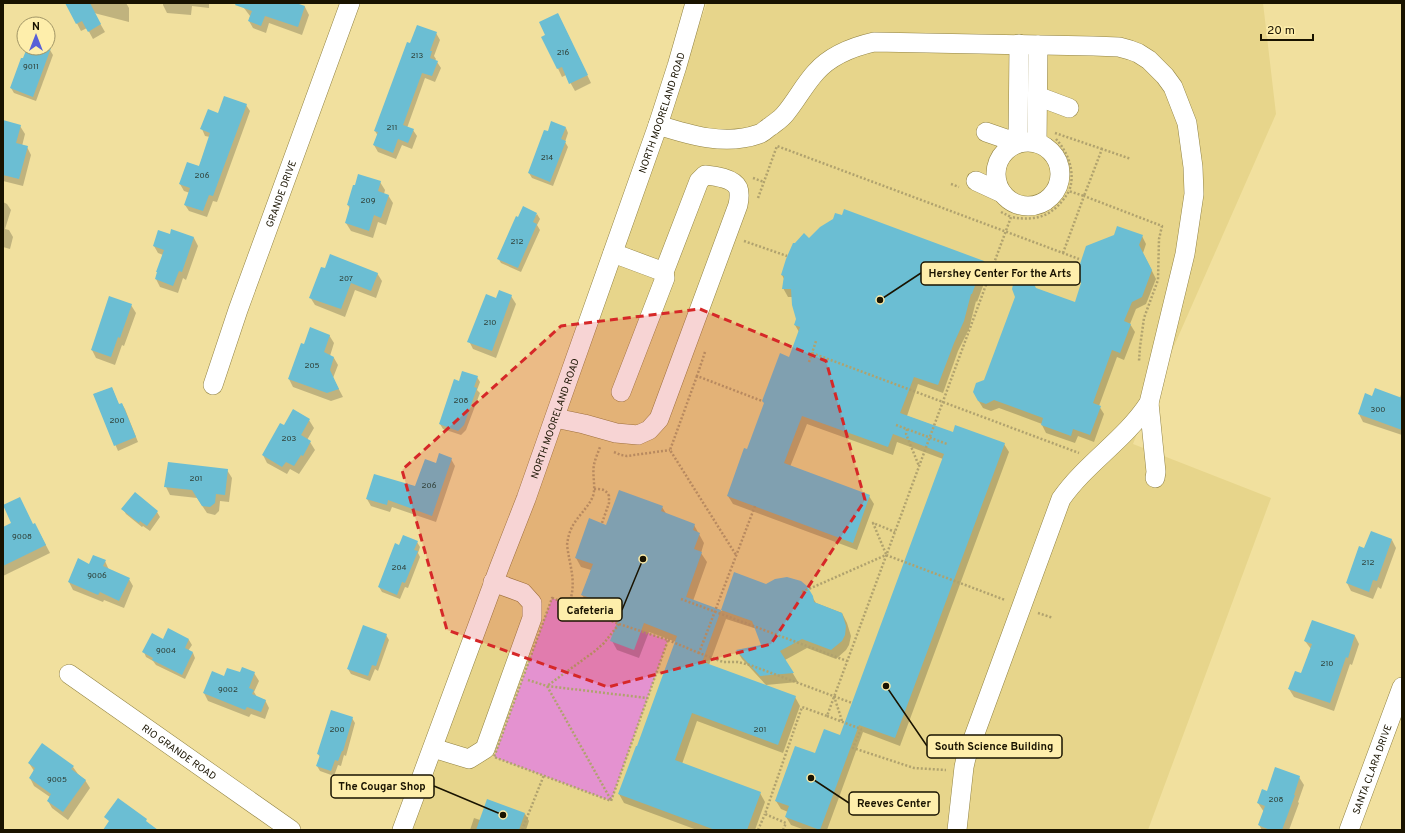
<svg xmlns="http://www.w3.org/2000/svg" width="1405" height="833" viewBox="0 0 1405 833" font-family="Overpass,sans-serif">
  <rect width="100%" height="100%" fill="#f1e09e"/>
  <path fill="#e7d58b" d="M707,3H1263L1276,114L1149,403L1133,444L1271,498L1148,830H405Z"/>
  <path fill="#e492d0" d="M552,598L668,640L611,801L494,757Z"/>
  <g fill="#0003">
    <path d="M66,3H126L129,8V22L94,13L105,32L93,39L87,28L81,31Z"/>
    <path d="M163,3H209V8L192,6L191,15L167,13L163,5Z"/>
    <path d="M246,3H294L305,7L309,15L302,35L269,23L266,33L253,28L249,21L250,16L244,8Z"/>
    <path d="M558,14L591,83L575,91L566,75L562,77L543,37L546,35Z"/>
    <path d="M436,33L440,40L434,56L436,59L435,61L437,62L441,68L435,82L425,78L407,128L413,130L417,136L412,149L402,145L396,159L378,152L374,145L378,136L375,131L411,44Z"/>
    <path d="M28,48H44L50,50L53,55L36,101L14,93L11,88Z"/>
    <path d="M246,105L250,111L217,202L213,201L207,217L189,211L185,205L190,193L184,191L180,184L199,167L210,137L205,136L202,129L219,114Z"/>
    <path d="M3,121L20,126L25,134L22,146L27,147L31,155L23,186L3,181Z"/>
    <path d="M566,128L568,133L565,142L568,147L553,186L532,178L529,173L548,132Z"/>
    <path d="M380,182L385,190L384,194L388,195L393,203L386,225L378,222L373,238L351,231L346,223L350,209L348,205Z"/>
    <path d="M3,202L7,204L11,210L5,229L9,230L13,237L10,249L3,247Z"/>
    <path d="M537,214L540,219L537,225L540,230L521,272L501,263L498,258Z"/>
    <path d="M170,236L194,238L198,246L186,280L183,278L178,293L160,287L156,279L163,255L158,253L154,246Z"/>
    <path d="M1142,236L1146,244L1143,253L1156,279L1146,304L1136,309L1130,324L1135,332L1124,360L1117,357L1099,406L1104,414L1094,442L1078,436L1075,443L1046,433L1042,425V424L999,408L991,411L983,408L978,400L985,380L1037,289L1075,303Z"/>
    <path d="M809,239L984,261L989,270L977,302L976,301L969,329L958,351L943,393L918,384L907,416L953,433L1004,444L1009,452L900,746L863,732L827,830H805L791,825L786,817L788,812L781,809L776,801L815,754L841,736L943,459L897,442L893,455L807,424L790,467L869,496L874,504L857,550L733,504L728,496L748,451L765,404L763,401L790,358L799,332L795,325L797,319L793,297H788L783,288L784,279L782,275Z"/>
    <path d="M377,273L382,281L376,298L355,290L345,317L315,305L310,297Z"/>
    <path d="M511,296L516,304L496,358L473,349L469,341L496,299Z"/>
    <path d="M131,305L136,313L124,346L122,345L115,365L96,358L92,350Z"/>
    <path d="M329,335L334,343L330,356L334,358L338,365L333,378L343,397L331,401L293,387L289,379L305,345Z"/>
    <path d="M477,377L480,382L477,390L480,393L466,430L461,435L443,429L440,424L459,382Z"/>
    <path d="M112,388L119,405L122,404L125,409L138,442L118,451L94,394Z"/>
    <path d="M1402,391V435L1363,422L1359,414L1373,397L1400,398Z"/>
    <path d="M309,420L314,428L307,440L310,442L315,450L299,474L290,469L287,474L267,463L263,455L284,427Z"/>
    <path d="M451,459L455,466L436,522L392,507L390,512L371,506L367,499L416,488L437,464Z"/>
    <path d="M227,470L232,478L229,502L220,501L219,511L215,515L207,513L197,498L170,495L166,487Z"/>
    <path d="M662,507L667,515L694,525L704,543L701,553L707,562L693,601L722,611L735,573L766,585L806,587L816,603L842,613L847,623L851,636L849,645L846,650L836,659L807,648L785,660L798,682L766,685L742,659L737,651L763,645L757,629L726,619L709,665L795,697L800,706L783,753L697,721L682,764L760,793L765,802L755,830H697L624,803L619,794L638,748L676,642L649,632L639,658L617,650L612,641L619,621L601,614L597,607L588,604L582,595L591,570L581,567L576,558L607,526Z"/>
    <path d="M123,509L157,512L160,517L150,531L143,526L142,527L126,514Z"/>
    <path d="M34,525L39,532L50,553L3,576V528Z"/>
    <path d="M1392,540L1396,548L1381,589L1378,587L1373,599L1351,591L1347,583L1365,549Z"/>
    <path d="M417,542L420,547L418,553L420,557L408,588L405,587L400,599L382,592L379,587L399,546Z"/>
    <path d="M105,561L109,570L129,579L133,586L124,608L104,600L103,602L73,590L69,582Z"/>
    <path d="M386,635L389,640L378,671L375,669L370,681L351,674L348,669Z"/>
    <path d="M1355,636L1359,644L1352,665L1350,664L1334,711L1294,697L1289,689L1302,674L1311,649L1305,641Z"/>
    <path d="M163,640H189L192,645L188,651L193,653L195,658L185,679L156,665L153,661L146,657L144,652Z"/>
    <path d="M254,673L259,681L254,692L257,697L265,700L269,708L265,719L251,714L249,717L208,701L204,693L240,674Z"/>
    <path d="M352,718L355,723L346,756L344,755L341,766L338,765L334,776L320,771L317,766L320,757L318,754Z"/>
    <path d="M29,763L73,767L78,774L85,780L90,788L68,820L52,808L48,801L50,797L34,786L30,778L34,771Z"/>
    <path d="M1299,777L1304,785L1298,802L1299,803L1289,830H1262L1259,825L1264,812L1258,803L1262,790L1267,792Z"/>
    <path d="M525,814L529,821L526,830H470L474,818L480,820Z"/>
  </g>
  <g fill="#6bbed3">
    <path d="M65,3H90L101,24L88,32L82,21L76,24Z"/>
    <path d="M236,3H296L305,6L298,27L265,16L261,26L248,21L252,11L235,5Z"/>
    <path d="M558,13L588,75L569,84L562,67L557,69L541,37L545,35L539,22Z"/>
    <path d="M417,25L437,32L430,51H432L430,58L438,61L432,76L422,73L403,125L414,129L408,143L398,139L393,153L373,145L378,132L374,131L407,42L410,43Z"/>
    <path d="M27,48H51L33,97L10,88L21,58H23Z"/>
    <path d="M224,96L247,104L213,196L209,195L203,211L184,205L190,188L179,184L187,162L199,166L210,133L200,129L208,109L218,113Z"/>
    <path d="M3,120L21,125L16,143L28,146L19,179L3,175Z"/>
    <path d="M551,121L566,127L561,139L566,141L550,182L528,173L544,130L548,131Z"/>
    <path d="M358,174L381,181L378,191L389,195L381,218L374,215L369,231L345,223L350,206L347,205L353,185H355Z"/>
    <path d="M523,206L537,213L533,222L537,224L518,268L497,259L516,216L518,217Z"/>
    <path d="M844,209L984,261L972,294H971L964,321L954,343L938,385L914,377L900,413L953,432L955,425L1005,443L895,738L859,725L820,830L785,817L789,806L775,801L795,746L815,753L824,729L840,735L944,454L893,434L888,447L802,416L784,463L870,495L853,543L727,496L744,448L747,449L764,403L762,401L780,353L789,357L800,327L794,325L796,319L792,305L791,289H782L784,276L781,275L786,259L793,243H795L804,233L809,238L820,227L833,219L835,213L842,215Z"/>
    <path d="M1117,226L1143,235L1139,245L1152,270L1142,297L1132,302L1124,321L1131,324L1120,353L1112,350L1093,403L1101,406L1090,435L1073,429L1071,436L1041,425L1043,418L994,400L986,404L978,401L973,392L976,383L984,380L1015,297L1012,289L1014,280L1023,276L1032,280L1036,288L1075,302L1081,283L1077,273L1086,246L1114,235Z"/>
    <path d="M171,229L194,237L182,272L179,271L173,286L155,279L157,272H156L164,250L153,246L158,230L170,234Z"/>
    <path d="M330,254L378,273L371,291L351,283L341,309L309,298L321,267L325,268Z"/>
    <path d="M499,290L512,295L492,351L467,342L486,294L496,298Z"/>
    <path d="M109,296L132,304L120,338L118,337L111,357L91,350Z"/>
    <path d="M310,327L330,335L324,352L334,357L330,370L339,389L327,393L288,379L301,343L304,344Z"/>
    <path d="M462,371L478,376L474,387L477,388L464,425L458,431L439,424L454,379L459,381Z"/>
    <path d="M112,387L119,404L122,403L136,437L114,446L93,394Z"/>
    <path d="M1375,388L1402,398V430L1358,414L1365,393L1372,396Z"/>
    <path d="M293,409L310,419L301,435L311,441L303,456L301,455L294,466L286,462L282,467L262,455L280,423L284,425Z"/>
    <path d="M439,453L452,458L432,516L388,500L387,505L366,499L374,474L415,486L425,459L436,463Z"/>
    <path d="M168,462L228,469L225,495L216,494L215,503L210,507L202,506L192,490L164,487Z"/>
    <path d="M619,490L663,506L661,511L695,524L693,530L700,533L694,549L702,552L686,597L721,610L734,572L766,584L775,579L787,577L801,581L807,586L813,596L814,602L842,613L846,626L845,635L842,641L831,650L802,639L780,651L794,673L760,676L736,650L761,645L752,621L721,610L701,665L706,663L796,696L778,745L692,713L675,760L761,792L747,830H715L618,794L636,746H637L677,636L644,623L634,650L610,641L620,615L595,605L597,600L581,595L593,564L575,558L589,518L606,525Z"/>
    <path d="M135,492L158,511L147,526L140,521L139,523L121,509Z"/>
    <path d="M20,497L33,524L35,523L46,545L3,566V527L11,523L3,505Z"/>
    <path d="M1371,531L1392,539L1377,581L1373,580L1369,592L1346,583L1359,546L1364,548Z"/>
    <path d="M403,535L418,541L414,550L418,551L405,583L402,582L397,595L378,587L395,543L399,545Z"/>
    <path d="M93,555L106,560L103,566L130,578L119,601L100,592L98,595L68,582L78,558L89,564Z"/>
    <path d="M1312,620L1355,635L1348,658L1346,657L1330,703L1288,689L1295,671L1301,673L1312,644L1304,641Z"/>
    <path d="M363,625L387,634L376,666L372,665L368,676L347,669Z"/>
    <path d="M168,628L189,639L185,648L193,652L182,675L152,660L153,658L142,652L152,633L163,639Z"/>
    <path d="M242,667L255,672L249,688L254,690L252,694L266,700L261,712L247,707L245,710L203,693L212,671L224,676L227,668L240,672Z"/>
    <path d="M331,710L353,717L343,751H342L338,761L335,760L331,771L316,766L320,755L317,754Z"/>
    <path d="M42,743L74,766L71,769L86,780L63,812L47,801L51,794L29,778L35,768L28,763Z"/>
    <path d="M1275,767L1300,776L1294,795H1295L1282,830H1270L1258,825L1265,806L1257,803L1262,789L1267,791Z"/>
    <path d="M118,798L147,819L146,821L158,830H103L109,821L104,817Z"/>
    <path d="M487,799L525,813L519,830H476Z"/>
  </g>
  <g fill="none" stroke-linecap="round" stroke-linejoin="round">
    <defs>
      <g id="minor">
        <path d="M1037,96L1069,108"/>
        <path d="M658,125C690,135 725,146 759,134C763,133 767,128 771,126C776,122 781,119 785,114C796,101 804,85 816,72C831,55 852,47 874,42L1093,46L1119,47L1130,50L1138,53L1149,60L1165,76L1173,87L1187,123L1193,167L1194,194L1185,254L1149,403C1125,440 1086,463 1061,499L966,758L964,767L957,830"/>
        <path d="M986,132L1018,143L1019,44"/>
        <circle cx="1028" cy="174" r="32"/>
        <path d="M1037,143L1038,45"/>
        <path d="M976,181L1002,193"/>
        <path d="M613,253L664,272L665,278L621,392"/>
        <path id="s1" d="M213,385L238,310L350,3"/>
        <path d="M1149,403L1156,472L1155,478"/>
        <path d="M555,418L584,424L616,433L638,435L649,430L659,419L738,205C739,200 740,193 738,188C733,178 715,176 705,175L699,181L664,272"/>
        <path id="s2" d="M69,674L291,830"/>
        <path d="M433,748L469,759L485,749L532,618V603L523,593L493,582"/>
        <path id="s3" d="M402,830L499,568L526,499L560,402L658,125L677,66L695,3"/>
        <path id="s4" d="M1349,830L1402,687"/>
      </g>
    </defs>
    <use href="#minor" stroke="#918242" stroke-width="20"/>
    <g stroke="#b0a26e" stroke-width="2.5" stroke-dasharray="2 2" stroke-linecap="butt">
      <path d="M1055,133L1102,149"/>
      <path d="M1056,139C1068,152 1076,173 1069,191"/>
      <path d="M753,178L764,182"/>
      <path d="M951,184L959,187"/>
      <path d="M758,198L777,146L1079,259"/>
      <path d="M1001,212L1011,217"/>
      <path d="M744,241L787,256"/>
      <path d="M1063,253L1084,196L1162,226L1159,239L1158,280L1144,318L1140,347L1139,361"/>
      <path d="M705,352L697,376L762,401"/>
      <path d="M812,353L1079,453"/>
      <path d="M809,362L816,341"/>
      <path d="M697,376L670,450L736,555"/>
      <path d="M896,425L947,444"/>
      <path d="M907,429L906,434L919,466"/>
      <path d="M614,452L621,455L627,456L670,450"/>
      <path d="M594,489C601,489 606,489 609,496V503L602,523"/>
      <path d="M755,506L699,653L723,662H738L750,665L852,703"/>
      <path d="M886,554L873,523L895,532"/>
      <path d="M802,592L886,555L1005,600"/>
      <path d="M552,598L619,624L668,640L611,801L494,757Z"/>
      <path d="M681,599L847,661"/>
      <path d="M569,604C577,582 570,568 567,545C568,537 570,529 575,522C581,513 589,506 593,496C596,486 592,475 594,465C595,459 598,453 600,447"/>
      <path d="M1038,613L1053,618"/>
      <path d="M619,624L604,643L595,651L547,686L647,698"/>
      <path d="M668,640L699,653"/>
      <path d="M528,680L547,686L611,800"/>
      <path d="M834,696L842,721"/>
      <path d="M827,716L861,729L853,748L914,768L946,770"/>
      <path d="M522,830L544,775"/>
      <path d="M758,830L765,814"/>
      <path d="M783,830L786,823L765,814L802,707L827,716L1011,217C1038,222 1055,215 1069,191L1084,196L1102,149L1131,159"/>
    </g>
    <use href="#minor" stroke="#fff" stroke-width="19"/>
  </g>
  <path fill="#d62828" fill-opacity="0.2" stroke="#d62828" stroke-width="3" stroke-dasharray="8 5" stroke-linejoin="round" d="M700,309L826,361L865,500L771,644L608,687L447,630L402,470L561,326Z"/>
  <g text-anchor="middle" stroke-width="3.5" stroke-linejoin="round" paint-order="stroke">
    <g font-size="8" fill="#2e3e35">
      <text x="563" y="55">216</text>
      <text x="417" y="58">213</text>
      <text x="31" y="69">9011</text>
      <text x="392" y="130">211</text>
      <text x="547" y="160">214</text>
      <text x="202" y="178">206</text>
      <text x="368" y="203">209</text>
      <text x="517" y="244">212</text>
      <text x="346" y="281">207</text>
      <text x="490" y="325">210</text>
      <text x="312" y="368">205</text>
      <text x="461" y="403">208</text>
      <text x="1378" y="412">300</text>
      <text x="117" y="423">200</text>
      <text x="289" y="441">203</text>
      <text x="196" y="481">201</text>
      <text x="429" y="488">206</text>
      <text x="22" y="539">9008</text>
      <text x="1368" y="565">212</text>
      <text x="399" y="570">204</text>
      <text x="97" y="578">9006</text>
      <text x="166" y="653">9004</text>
      <text x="1327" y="666">210</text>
      <text x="228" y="692">9002</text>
      <text x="337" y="732">200</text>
      <text x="760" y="732">201</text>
      <text x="57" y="782">9005</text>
      <text x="1276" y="802">208</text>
    </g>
    <g font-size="10" fill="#191300" stroke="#feeeab">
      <text dy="4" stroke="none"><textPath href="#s3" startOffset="763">NORTH MOORELAND ROAD</textPath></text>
      <text dy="4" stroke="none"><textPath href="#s1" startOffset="203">GRANDE DRIVE</textPath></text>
      <text dy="4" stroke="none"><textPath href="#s3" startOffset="439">NORTH MOORELAND ROAD</textPath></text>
      <text dy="4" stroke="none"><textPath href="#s2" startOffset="135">RIO GRANDE ROAD</textPath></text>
      <text dy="4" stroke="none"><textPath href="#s4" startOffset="65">SANTA CLARA DRIVE</textPath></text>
    </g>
  </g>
  <path fill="none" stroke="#191300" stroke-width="1.5" d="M880 300L921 273M643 559L622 610M886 686L927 746M503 815L434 786M811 778L849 803"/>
  <g fill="#191300" stroke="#feeeab" stroke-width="1.5">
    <circle cx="880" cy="300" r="4"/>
    <circle cx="643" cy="559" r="4"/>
    <circle cx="886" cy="686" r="4"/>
    <circle cx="503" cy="815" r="4"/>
    <circle cx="811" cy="778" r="4"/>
  </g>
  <g fill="#feeeab" stroke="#191300" stroke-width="1.5">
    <rect x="921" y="262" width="159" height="23" rx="4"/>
    <rect x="558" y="598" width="64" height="23" rx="4"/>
    <rect x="927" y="735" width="135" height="23" rx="4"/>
    <rect x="331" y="775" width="103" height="23" rx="4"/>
    <rect x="849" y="792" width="90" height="23" rx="4"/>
  </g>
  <g font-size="11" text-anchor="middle" font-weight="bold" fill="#191300">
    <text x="1000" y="277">Hershey Center For the Arts</text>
    <text x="590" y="614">Cafeteria</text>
    <text x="994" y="750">South Science Building</text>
    <text x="382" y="790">The Cougar Shop</text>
    <text x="894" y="807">Reeves Center</text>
  </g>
  <rect width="1405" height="833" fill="none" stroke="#191300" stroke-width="8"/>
  <g transform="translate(36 36)"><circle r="19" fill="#feeeab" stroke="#a29667"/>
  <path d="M0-3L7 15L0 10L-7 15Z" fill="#5960d7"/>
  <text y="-6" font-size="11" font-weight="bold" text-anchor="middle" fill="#191300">N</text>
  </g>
  <path d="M1261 34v6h52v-6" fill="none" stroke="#191300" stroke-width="2"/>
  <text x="1267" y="34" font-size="12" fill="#191300" stroke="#feeeab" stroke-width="3" paint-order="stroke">20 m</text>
</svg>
